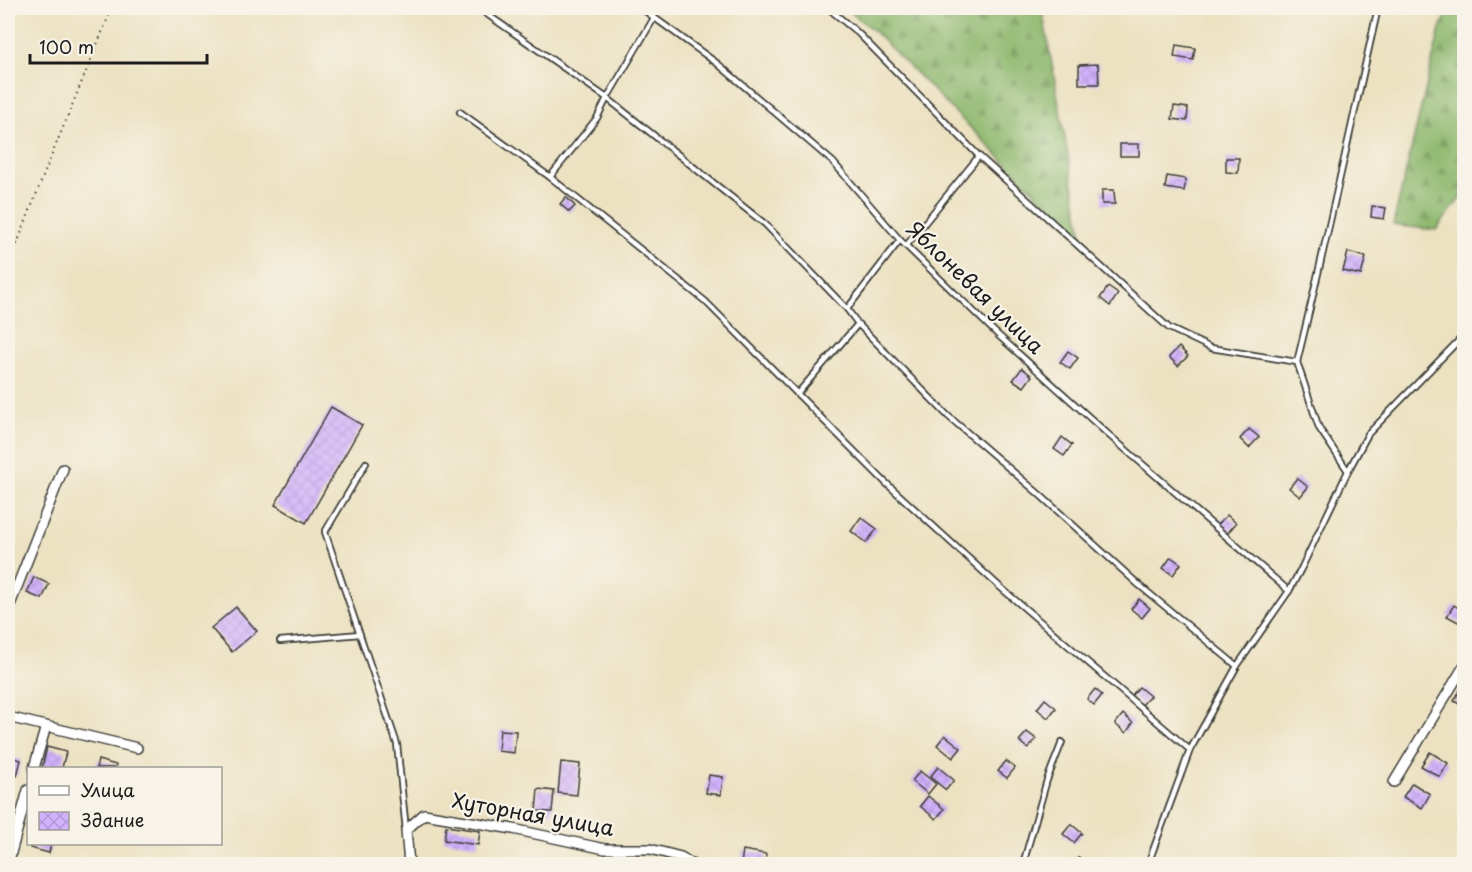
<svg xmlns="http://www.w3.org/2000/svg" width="1472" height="872" viewBox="0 0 1472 872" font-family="'Playpen Sans',sans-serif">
  <defs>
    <pattern id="forest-firs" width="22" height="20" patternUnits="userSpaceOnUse" patternTransform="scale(1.5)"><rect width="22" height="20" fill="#8fb970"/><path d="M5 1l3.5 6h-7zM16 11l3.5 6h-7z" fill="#7b9e60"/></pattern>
    <pattern id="building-cross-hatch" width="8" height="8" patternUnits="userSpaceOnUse" patternTransform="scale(1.5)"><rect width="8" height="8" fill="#d2b2fd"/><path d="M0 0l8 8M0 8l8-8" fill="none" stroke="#b498d8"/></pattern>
  </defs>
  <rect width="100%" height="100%" fill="#f7f3e8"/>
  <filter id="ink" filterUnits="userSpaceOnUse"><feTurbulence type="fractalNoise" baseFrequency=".0167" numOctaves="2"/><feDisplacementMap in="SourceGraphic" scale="12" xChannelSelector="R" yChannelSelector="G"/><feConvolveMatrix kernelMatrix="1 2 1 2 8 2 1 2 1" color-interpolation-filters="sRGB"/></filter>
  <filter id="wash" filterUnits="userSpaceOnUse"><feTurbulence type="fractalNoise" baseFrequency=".008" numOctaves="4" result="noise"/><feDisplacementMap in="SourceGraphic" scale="24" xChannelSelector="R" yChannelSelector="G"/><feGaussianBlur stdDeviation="1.35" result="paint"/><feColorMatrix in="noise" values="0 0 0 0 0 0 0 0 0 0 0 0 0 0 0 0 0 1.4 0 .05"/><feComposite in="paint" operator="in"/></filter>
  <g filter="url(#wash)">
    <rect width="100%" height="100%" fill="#ece2c2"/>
    <g fill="url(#forest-firs)" stroke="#566a46" stroke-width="1.5">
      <path d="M846,8H1042L1083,241L876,33Z"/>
      <path d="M1452,8H1464V193L1436,230L1393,225L1441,25Z"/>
    </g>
    <g id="blocks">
      <g fill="url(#building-cross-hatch)">
        <path d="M1176,45L1195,48L1193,60L1174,57Z"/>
        <path d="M1098,64L1099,84H1079V65Z"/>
        <path d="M1174,106L1188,108L1187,121L1172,119Z"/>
        <rect x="1120" y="144" width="19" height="12"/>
        <path d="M1226,158H1239L1238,173L1226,172Z"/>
        <path d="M1167,176L1186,179L1184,191L1165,188Z"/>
        <path d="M1102,190H1114L1115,204H1102Z"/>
        <path d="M566,197L575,206L569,212L560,204Z"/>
        <path d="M1372,206L1386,208L1384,219L1371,217Z"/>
        <path d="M1348,252L1366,257L1361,275L1343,271Z"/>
        <path d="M1108,287L1118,294L1110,306L1100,298Z"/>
        <path d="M1179,347L1188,356L1178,366L1169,357Z"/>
        <path d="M1068,351L1078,358L1070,369L1060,362Z"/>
        <path d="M1022,368L1032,376L1024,387L1013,380Z"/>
        <path d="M331,407L362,425L306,523L275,505Z"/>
        <path d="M1249,429L1259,437L1249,448L1240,439Z"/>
        <path d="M1062,437L1072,445L1064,456L1054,449Z"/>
        <path d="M1297,478L1308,487L1300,497L1289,488Z"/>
        <path d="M1227,515L1236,523L1227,534L1217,525Z"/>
        <path d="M861,517L877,529L866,543L851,531Z"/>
        <path d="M1171,557L1181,564L1173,575L1163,568Z"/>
        <path d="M34,577L49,584L42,599L27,593Z"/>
        <path d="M1139,599L1150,608L1142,618L1131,609Z"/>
        <path d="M1454,605L1464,612V616L1460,623L1447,616Z"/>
        <path d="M236,607L257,631L232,652L211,628Z"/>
        <path d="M1464,683V707L1454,701Z"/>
        <path d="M1139,687L1150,696L1142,705L1131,696Z"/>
        <path d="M1095,689L1102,695L1094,705L1087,699Z"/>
        <path d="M1045,699L1056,708L1048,718L1037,709Z"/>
        <path d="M1123,714L1133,723L1126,733L1115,724Z"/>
        <path d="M500,730L516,731L514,753L498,751Z"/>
        <path d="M1027,732L1036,739L1028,749L1019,741Z"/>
        <path d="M945,735L961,748L953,758L937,745Z"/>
        <path d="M47,747L66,752L62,768H42Z"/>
        <path d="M1430,752L1448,763L1440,777L1421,766Z"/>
        <path d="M8,756L21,760L17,776L8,774Z"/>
        <path d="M98,760L116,765V768H96Z"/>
        <path d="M1006,761L1015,768L1007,778L998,771Z"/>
        <path d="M561,762L580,764L577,795L558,793Z"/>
        <path d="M938,767L954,780L946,790L930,777Z"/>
        <path d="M920,771L936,784L928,794L912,781Z"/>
        <path d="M709,775L723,777L721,795L706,793Z"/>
        <path d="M1412,783L1430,794L1422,808L1403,797Z"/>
        <path d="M538,789L554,791L552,812L536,811Z"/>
        <path d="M928,796L944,809L936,819L920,806Z"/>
        <path d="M1071,824L1082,833L1074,843L1063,834Z"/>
        <path d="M446,826L480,831L478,845L444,840Z"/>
        <path d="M31,844H51L49,853L30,848Z"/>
        <path d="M743,850L766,854L765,864H741Z"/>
        <path d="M1079,857L1088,864H1072Z"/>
      </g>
    </g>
  </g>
  <g filter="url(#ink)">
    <use href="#blocks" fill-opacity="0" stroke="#3b3a35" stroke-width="1.5"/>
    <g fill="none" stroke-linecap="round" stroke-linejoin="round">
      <defs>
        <g id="lane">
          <path d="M478,8L607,98L765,224L847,309L858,324L948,416L1039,494L1139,585L1237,666"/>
          <path d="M641,8L718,64L833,162L900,240L998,335L1110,436L1289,591"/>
          <path d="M828,8L858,33L979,156L1169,328L1211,348L1297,362L1319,428L1348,471"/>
          <path d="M460,112L550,177L705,301L885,482L1000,587L1190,750"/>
          <path d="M550,177L597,118L607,98L654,18"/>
          <path d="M906,246L979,156"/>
          <path d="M847,309L900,240"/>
          <path d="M1297,362C1326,244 1351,126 1378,8"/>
          <path d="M797,394L858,324"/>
          <path d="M366,463L325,532L397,744L406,830"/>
          <path d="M280,641L360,634"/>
          <path d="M1023,864L1047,780L1062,742"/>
          <path d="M1148,864L1190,750L1237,666L1289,591L1302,567L1348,471L1368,434L1464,335"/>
        </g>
        <g id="street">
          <path d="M8,610L63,469"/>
          <path d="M8,717L137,748"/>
          <path d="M34,768L46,726"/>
          <path d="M1394,782L1464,666"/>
          <path d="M8,864L28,790"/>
          <path d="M409,864L406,830L424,814L513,829L605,849H650L681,857L692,864"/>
        </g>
      </defs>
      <use href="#lane" stroke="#3b3a35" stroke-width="8"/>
      <use href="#street" stroke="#3b3a35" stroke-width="12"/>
      <path stroke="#3b3a35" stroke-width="2" stroke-dasharray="1.5 4.5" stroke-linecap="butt" d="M8,267L48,164L112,8"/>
      <use href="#lane" stroke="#fff" stroke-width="4.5"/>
      <use href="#street" stroke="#fff" stroke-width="9"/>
    </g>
  </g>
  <g text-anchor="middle" stroke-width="4.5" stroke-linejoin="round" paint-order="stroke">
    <g font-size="21" fill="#1c1c1c" stroke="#f7f3e8">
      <text transform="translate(975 288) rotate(44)" y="7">Яблоневая улица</text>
      <text transform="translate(533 815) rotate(10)" y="7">Хуторная улица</text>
    </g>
  </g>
  <rect width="1472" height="872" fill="none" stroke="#f7f3e8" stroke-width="30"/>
  <rect x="27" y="767" width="195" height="78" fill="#f7f3e8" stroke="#9f9d96" stroke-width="1.5"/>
  <rect x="39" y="786" width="30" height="9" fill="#ffffff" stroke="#9f9d96" stroke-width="1.5"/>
  <text x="81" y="797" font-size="18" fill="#1c1c1c">Улица</text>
  <rect x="39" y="812" width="30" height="18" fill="url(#building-cross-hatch)" stroke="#9f9d96" stroke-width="1.5"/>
  <text x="81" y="827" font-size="18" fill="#1c1c1c">Здание</text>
  <path d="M30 54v9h177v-9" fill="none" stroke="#1c1c1c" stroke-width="3"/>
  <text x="39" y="54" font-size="18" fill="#1c1c1c" stroke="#f7f3e8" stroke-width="4.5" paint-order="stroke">100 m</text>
</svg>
